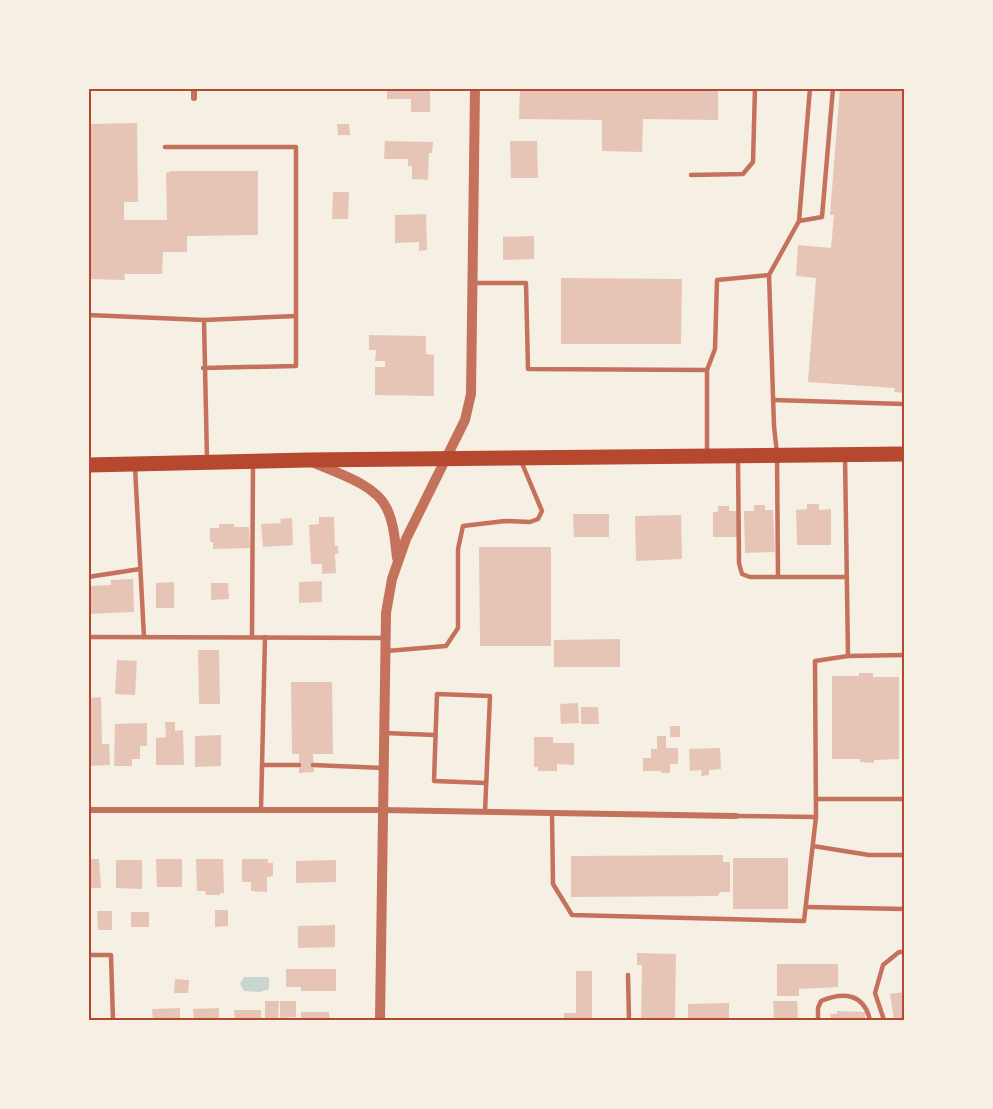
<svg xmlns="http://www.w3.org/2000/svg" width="993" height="1109" viewBox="0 0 993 1109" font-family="'Roboto Condensed',sans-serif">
  <rect width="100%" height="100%" fill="#f6efe4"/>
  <path fill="#c9d6d2" d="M244,977H267L269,978V989L260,992L244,991L240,984Z"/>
  <g fill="#e6c5b7">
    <path d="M387,88H430V112H411V99H387Z"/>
    <path d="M520,88H718V120L643,119L642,152L602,151V120L519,119Z"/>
    <path d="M840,88H904V393L894,392L895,388L808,382L816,278L796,276L798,245L831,248L834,215H830Z"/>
    <path d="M137,123L138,202H124V220H167L166,173L171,171H258V235L187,236V252H163L162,274H124L125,280L88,279V124Z"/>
    <path d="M337,124H349L350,135H338Z"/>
    <path d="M385,141L433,142L432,153H429L428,180L412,179V166H408V159H384Z"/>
    <path d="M510,141H537L538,178H511Z"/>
    <path d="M333,192H349L348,219H332Z"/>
    <path d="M426,214L427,250L419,251V242L395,243V215Z"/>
    <path d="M534,236V259L503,260V237Z"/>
    <path d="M561,278L682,279L681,344H561Z"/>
    <path d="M369,335L426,336V354L434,355V396L375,395V367H385V361H375L376,350H369Z"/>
    <path d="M807,504H819V510L831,509V545H797L796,510L807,509Z"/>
    <path d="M754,505H765V510H773L775,552L745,553L744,511H754Z"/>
    <path d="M718,506H729V511H737L738,537H713V512H718Z"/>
    <path d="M573,514H609V537H574Z"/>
    <path d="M681,515L682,559L636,561L635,516Z"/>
    <path d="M319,517H334L335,546H338V554H335L336,573L322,574V564H311L309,525L319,524Z"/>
    <path d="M292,518L293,545L263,547L261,524L281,523L280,519Z"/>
    <path d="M219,524H234V527H249L250,548L213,549V542H210V528H219Z"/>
    <path d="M479,547H551V646H480Z"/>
    <path d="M133,579L134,612L88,614V586L111,585V580Z"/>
    <path d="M322,581V602L299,603V582Z"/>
    <path d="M174,582V608H156V583Z"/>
    <path d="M211,583H228L229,599L211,600Z"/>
    <path d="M620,639V667H554V640Z"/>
    <path d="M198,650H219L220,704H199Z"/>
    <path d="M117,660L137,661L135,695L115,694Z"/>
    <path d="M859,673H873V677H899V759L874,760V763L860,762V759H832V676H859Z"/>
    <path d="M291,682H332L333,754H313L314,772L299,773V754H292Z"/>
    <path d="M101,697L102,744H109L110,765L88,766V698Z"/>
    <path d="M578,703L579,723L561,724L560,704Z"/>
    <path d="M581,707H598L599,724H581Z"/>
    <path d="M165,722H175V731L183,730L184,765H156V738L166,737Z"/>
    <path d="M147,723V746H140V759H132V766H114L115,724Z"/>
    <rect x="670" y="726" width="10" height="11"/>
    <path d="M221,735V766L195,767V736Z"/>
    <path d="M657,736H666V748H678V764H670V773H661V771H643V758H651V749H657Z"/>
    <path d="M534,737H553V743H574V765L557,764V771H538V767H534Z"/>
    <path d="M720,748L721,769L709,770V775L701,776L702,770L690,771L689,749Z"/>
    <path d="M723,855V862H730V892H720L718,896L571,897V856Z"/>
    <rect x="733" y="858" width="55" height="51"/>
    <path d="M88,859H99L101,888H88Z"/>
    <path d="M156,859H182V887H157Z"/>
    <path d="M196,859H223L224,893H220V895H206L205,891H197Z"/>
    <path d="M242,859H268V863H273V876L267,877V892L251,891V882H242Z"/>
    <path d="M116,860H142V889L116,888Z"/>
    <path d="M336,860V882L296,883V861Z"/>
    <path d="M215,910H228V926L215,927Z"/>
    <path d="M97,911H112V930H98Z"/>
    <rect x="131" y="912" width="18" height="15"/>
    <path d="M335,925V947L298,948V926Z"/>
    <path d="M637,953L676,954L675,1020H641L642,965H637Z"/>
    <path d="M777,964H838V987L799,989V996H777Z"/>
    <path d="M286,969H336V991H301V987H286Z"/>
    <path d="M576,971H592V1020H564V1013H576Z"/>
    <path d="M175,979L189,980L188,993H174Z"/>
    <path d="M904,992V1020H894L890,994Z"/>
    <path d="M265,1001H279L278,1019H265Z"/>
    <path d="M280,1001H296V1017L280,1018Z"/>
    <path d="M773,1001H797L798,1020H774Z"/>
    <path d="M729,1003V1020H688V1004Z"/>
    <path d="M180,1008V1020H153L152,1009Z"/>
    <path d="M219,1008V1020H194L193,1009Z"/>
    <path d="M234,1010H261V1020H235Z"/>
    <path d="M837,1011L865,1012V1020H831L830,1014H837Z"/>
    <path d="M301,1012H329L330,1020H301Z"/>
  </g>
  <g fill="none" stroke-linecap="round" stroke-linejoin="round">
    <g stroke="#c5725c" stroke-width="4.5">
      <path d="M165,147H296V366L203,368"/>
      <path d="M691,175L743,174L753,162L755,88"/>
      <path d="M799,221L822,217L833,88"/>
      <path d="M769,275L799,221L810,88"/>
      <path d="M474,283H526L528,369L707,370V453"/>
      <path d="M88,315L204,320L207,460"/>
      <path d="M204,320L296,316"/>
      <path d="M707,370L715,349L717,280L769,275L774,426L777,454L778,577"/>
      <path d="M773,400L904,404"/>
      <path d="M845,456L848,656L904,655"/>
      <path d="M738,460L739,563L742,574L750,577H847"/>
      <path d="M135,467L144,637"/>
      <path d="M88,577L140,569"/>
      <path d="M88,637L384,638"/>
      <path d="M252,637L253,463"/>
      <path d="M387,651L446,646L458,628V549L463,526L505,521L530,522L538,519L542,511L521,461"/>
      <path d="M384,733L435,735"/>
      <path d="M262,765H299"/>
      <path d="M313,765L383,768"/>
      <path d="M816,799H904"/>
      <path d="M261,810L265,637"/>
      <path d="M485,812L490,696L437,694L434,781L486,783"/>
      <path d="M552,813L553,884L572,915L804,921L816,817"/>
      <path d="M736,816L816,817L815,661L848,656"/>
      <path d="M813,846L869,855H904"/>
      <path d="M806,907L904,909"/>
      <path d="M88,955H111L113,1020"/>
      <path d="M628,975L629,1020"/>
      <path d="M818,1020V1008L821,1001C844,991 864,994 870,1020"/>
      <path d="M884,1020L875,993L883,965L899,952H904"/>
    </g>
    <g stroke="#c5725c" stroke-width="6">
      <path d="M194,98V88"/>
      <path d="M88,810H382L736,816"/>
    </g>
    <g stroke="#c5725c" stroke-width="10">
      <path d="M310,461C333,472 374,483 386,507C394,522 395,541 397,558"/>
      <path d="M380,1020L386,613L392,579L406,539L465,420L471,394L475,88"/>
    </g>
    <path stroke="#b5482f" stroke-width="15" d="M88,465L307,460L904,454"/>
  </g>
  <rect width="993" height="1109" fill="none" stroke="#f6efe4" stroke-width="180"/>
  <rect x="90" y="90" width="813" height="929" fill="none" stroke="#b5482f" stroke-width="2"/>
</svg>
